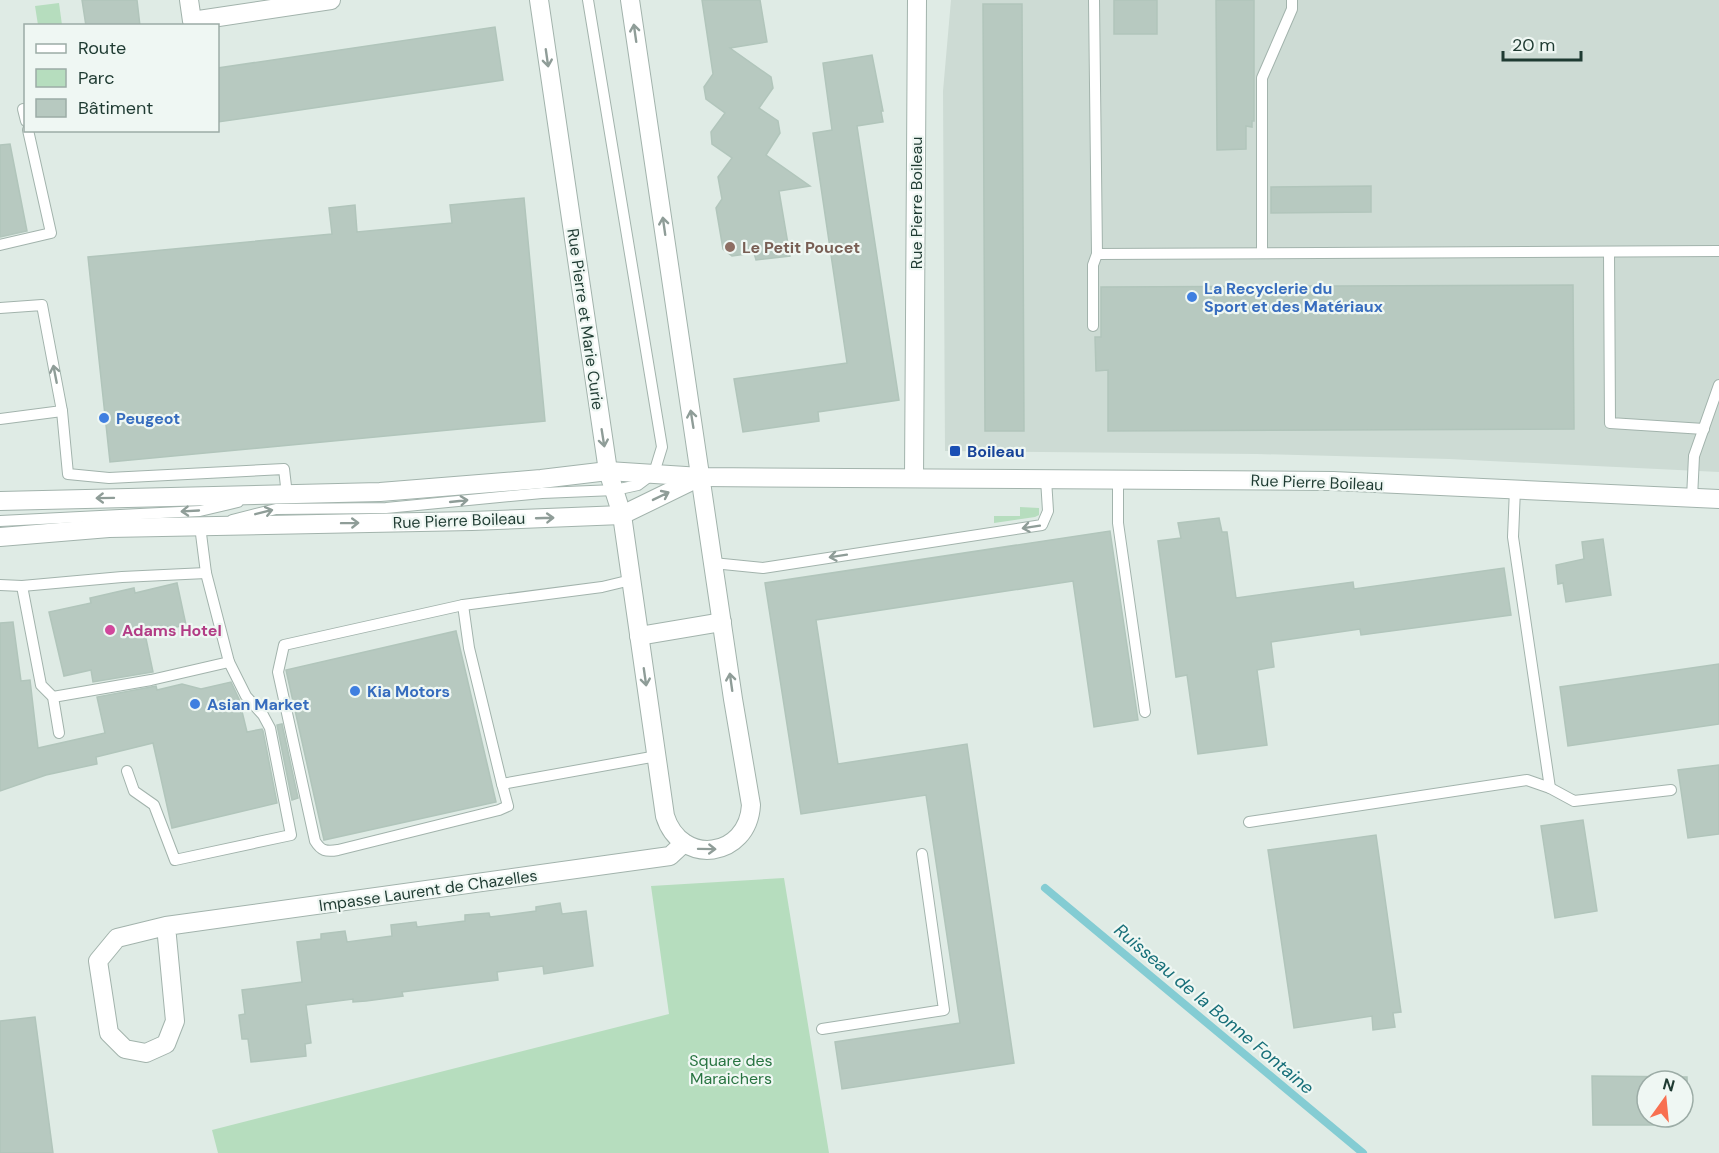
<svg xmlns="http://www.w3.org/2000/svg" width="1719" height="1153" viewBox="0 0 1719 1153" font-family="'DM Sans',sans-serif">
  <rect width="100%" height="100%" fill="#dfebe5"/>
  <path fill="#cddbd4" d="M951,0H1719V472L1449,459L1257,454L945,451L943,91Z"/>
  <g fill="#b6ddbe">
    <path d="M59,3L62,25H38L35,6Z"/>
    <path d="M1020,507L1039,508V515L1035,517L994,523V516H1020Z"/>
    <path d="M784,878L829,1153H218L212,1130L669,1014L651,886Z"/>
  </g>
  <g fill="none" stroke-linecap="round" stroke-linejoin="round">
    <path stroke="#84ccd3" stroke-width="8" d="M1045,888L1363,1153"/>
  </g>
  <g fill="#b7c9c0" stroke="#b1c5bb" stroke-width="1.5">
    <path d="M82,0H137L140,26H86Z"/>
    <path d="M702,0H760L767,42L730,48L771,77L773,88L759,108L778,121L780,133L766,155L810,186L779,191L790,256L756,260L754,253L732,256L723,249L716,208L722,199L718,177L732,158L712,144L711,132L725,113L706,99L704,87L713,74Z"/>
    <rect x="1114" y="0" width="43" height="34"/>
    <path d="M1216,0H1254V121H1252V127L1246,126V149L1217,150Z"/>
    <path d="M983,4H1022L1024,431H985Z"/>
    <path d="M495,27L503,80L218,122V68Z"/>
    <path d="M872,55L883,111H881L883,122L857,126L899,400L818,412L819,421L743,432L734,379L847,363L813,133L832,130L823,63Z"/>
    <path d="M10,144L27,231L0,237V145Z"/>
    <path d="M1371,186V212L1271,213V187Z"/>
    <path d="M524,198L545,421L110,462L88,257L332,234L329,208L355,205L357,232L452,223L450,205Z"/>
    <path d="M1573,285L1574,429L1108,431V370L1096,371L1095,337H1101V287Z"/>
    <path d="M1219,518L1222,532H1227L1236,598L1353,582L1354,589L1504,568L1511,615L1361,635L1360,629L1271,642L1274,667L1257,670L1267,745L1198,754L1187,675L1176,677L1158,541L1181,538L1178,523Z"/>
    <path d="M1110,531L1138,720L1094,727L1073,581L816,620L838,764L967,744L1014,1063L842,1089L835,1042L960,1023L926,795L801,814L765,583Z"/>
    <path d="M1603,539L1611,595L1566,602L1563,583L1558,584L1556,565L1584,559L1582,542Z"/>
    <path d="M177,583L186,625L145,634L153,672L93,682L91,670L64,676L49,612L91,603L90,598L134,588L135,593Z"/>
    <path d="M13,622L21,681L30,680L38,748L105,733L97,697L156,686L157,690L182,684L201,689L231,682L239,699L247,732L262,729L263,731L277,803L172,828L153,743L96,757L97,764L46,775L0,791V623Z"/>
    <path d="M456,631L496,802L324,840L286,670Z"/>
    <path d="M1719,664V724L1568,746L1560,687Z"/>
    <path d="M282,724L298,798L292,800L277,725Z"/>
    <path d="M1719,765V834L1688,838L1678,770Z"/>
    <path d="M1583,820L1597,911L1555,918L1541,826Z"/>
    <path d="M1376,835L1401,1012L1393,1013L1395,1027L1373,1030L1372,1016L1294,1028L1268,850Z"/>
    <path d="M560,903L562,914L586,911L593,966L544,974L543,966L497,972L498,980L402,992L403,996L366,1001L353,1002V999L306,1005L311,1043L305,1044L306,1056L251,1062L248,1039H242L239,1015L245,1014L242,990L302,982L297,942L321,939V934L345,931L347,942L392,936L391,925L416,922L417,927L465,921V915L489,913L490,917L536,911V907Z"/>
    <path d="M35,1017L53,1153H0V1021Z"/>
    <path d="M1592,1076L1687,1077L1688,1113H1683V1081H1647V1117H1654V1125H1593Z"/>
  </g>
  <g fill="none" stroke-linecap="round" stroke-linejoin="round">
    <defs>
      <g id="service">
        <path d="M1094,0L1097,254L1719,251"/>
        <path d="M23,109L26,121"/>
        <path d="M0,245L51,233L28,130"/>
        <path d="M1609,252L1610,423L1704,429"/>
        <path d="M1262,253V78L1292,9V0"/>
        <path d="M0,308L42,305L62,411L0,419"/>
        <path d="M1093,326V265L1097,254"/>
        <path d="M62,411L68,474L109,478L284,469L287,495"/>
        <path d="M1118,479V523L1145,712"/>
        <path d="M1692,498L1694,456L1719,385"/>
        <path d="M232,520L276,509L386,508L542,493L615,490L638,485L654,473L662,447L588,0"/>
        <path d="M0,521L200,511L238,502"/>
        <path d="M713,563L763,568L1042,525L1048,511L1046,479"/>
        <path d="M0,585L22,586L122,577L206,573"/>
        <path d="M22,586L41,685L53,697L59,733"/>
        <path d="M463,605L469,648L502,784L657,756"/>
        <path d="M53,697L151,680L229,662L206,573L200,526"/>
        <path d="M127,771L134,791L154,805L175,860L291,835L270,728L263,715L246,696L229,662"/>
        <path d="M502,784L508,806L499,810L338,850C326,852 321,851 315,841L278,672L284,645L463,605L602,587L631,580"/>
        <path d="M1550,788L1574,801L1671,790"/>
        <path d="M1249,822L1527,780L1550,788L1513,537L1515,489"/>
        <path d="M822,1029L944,1010L922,854"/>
      </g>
      <g id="minor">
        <path d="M189,0L192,21L331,0"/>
        <path d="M539,0L608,471L622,515L665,816C681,867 748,858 751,805L733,699L630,0"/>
        <path d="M914,478L917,0"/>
        <path d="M0,501L380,492L541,479L608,471L701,477L1333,481L1719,499"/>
        <path d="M0,537L109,528L472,521L622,515L700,477"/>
        <path d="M639,636L722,622"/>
        <path d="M166,926L175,1021L166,1044L146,1053L125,1049L109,1033L98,961L117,938L166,926L670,856L684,843"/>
      </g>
    </defs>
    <use href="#service" stroke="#a2b3ac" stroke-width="12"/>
    <use href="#minor" stroke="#a2b3ac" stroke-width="20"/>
    <use href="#service" stroke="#fff" stroke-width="10"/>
    <use href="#minor" stroke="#fff" stroke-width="18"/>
  </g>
  <defs><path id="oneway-shaft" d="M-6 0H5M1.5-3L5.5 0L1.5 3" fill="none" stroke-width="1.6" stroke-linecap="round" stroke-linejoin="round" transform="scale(1.5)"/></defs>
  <g stroke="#8f9d98">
    <use href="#oneway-shaft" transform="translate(635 33) rotate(-98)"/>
    <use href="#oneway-shaft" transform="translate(547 58) rotate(82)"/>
    <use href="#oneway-shaft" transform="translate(664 226) rotate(-98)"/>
    <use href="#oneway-shaft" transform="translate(55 374) rotate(-101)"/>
    <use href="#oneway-shaft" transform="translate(692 419) rotate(-99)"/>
    <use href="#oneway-shaft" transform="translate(603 438) rotate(81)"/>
    <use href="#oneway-shaft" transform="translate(661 496) rotate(-26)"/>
    <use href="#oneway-shaft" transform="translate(105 498) rotate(179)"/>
    <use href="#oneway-shaft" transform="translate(459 501) rotate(-6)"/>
    <use href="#oneway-shaft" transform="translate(190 511) rotate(177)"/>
    <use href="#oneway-shaft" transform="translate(264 512) rotate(-14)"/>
    <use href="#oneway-shaft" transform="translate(545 518) rotate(-2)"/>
    <use href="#oneway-shaft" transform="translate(350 523) rotate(-1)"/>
    <use href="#oneway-shaft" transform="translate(1031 527) rotate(171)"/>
    <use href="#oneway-shaft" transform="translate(838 556) rotate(171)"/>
    <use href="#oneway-shaft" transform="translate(645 677) rotate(82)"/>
    <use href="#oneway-shaft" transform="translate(731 682) rotate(-98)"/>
    <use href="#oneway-shaft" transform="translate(707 849) rotate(1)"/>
  </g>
  <circle fill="#8d6e63" stroke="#eff7f3" stroke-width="2" cx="730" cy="247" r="6"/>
  <g fill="#3f7fe0" stroke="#eff7f3" stroke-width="2">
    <circle cx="1192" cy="297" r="6"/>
    <circle cx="104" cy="418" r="6"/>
    <circle cx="355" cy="691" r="6"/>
    <circle cx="195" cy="704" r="6"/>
  </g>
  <rect fill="#1a4fb4" stroke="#eff7f3" stroke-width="2" x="949" y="445" width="12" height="12" rx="3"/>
  <circle fill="#d1479c" stroke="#eff7f3" stroke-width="2" cx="110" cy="630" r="6"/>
  <g text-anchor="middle" stroke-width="4.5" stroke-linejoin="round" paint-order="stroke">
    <g font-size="16" fill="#1f3b32" stroke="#eff7f3">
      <text transform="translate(916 203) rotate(-90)" y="6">Rue Pierre Boileau</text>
      <text transform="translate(586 319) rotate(82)" y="6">Rue Pierre et Marie Curie</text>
      <text transform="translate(1317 482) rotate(2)" y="6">Rue Pierre Boileau</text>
      <text transform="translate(459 520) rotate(-2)" y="6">Rue Pierre Boileau</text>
      <text transform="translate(428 890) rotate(-8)" y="6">Impasse Laurent de Chazelles</text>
    </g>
    <g font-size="16" font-weight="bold" fill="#785e54" stroke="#eff7f3" text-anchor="start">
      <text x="742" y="253">Le Petit Poucet</text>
    </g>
    <g font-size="16" font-weight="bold" fill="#366cbe" stroke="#eff7f3" text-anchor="start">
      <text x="1204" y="294">La Recyclerie du<tspan x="1204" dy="18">Sport et des Matériaux</tspan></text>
      <text x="116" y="424">Peugeot</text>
      <text x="367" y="697">Kia Motors</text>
      <text x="207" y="710">Asian Market</text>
    </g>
    <g font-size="16" font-weight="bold" fill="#164399" stroke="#eff7f3" text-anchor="start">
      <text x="967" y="457">Boileau</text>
    </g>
    <g font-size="16" font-weight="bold" fill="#b23c85" stroke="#eff7f3" text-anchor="start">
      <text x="122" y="636">Adams Hotel</text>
    </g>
    <g font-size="16" fill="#287441" stroke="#eff7f3">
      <text x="731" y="1066">Square des<tspan x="731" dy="18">Maraichers</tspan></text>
    </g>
    <g font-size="18" font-style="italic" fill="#176f79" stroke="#eff7f3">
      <text transform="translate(1214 1009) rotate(40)" y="6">Ruisseau de la Bonne Fontaine</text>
    </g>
  </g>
  <rect x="24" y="24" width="195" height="108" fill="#eff7f3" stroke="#9caca6" stroke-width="1.5"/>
  <rect x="36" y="44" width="30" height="9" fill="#ffffff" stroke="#9caca6" stroke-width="1.5"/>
  <text x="78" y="54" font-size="18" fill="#1f3b32">Route</text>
  <rect x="36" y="69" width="30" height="18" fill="#b6ddbe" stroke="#9caca6" stroke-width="1.5"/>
  <text x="78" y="84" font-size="18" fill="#1f3b32">Parc</text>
  <rect x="36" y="99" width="30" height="18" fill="#b7c9c0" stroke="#9caca6" stroke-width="1.5"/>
  <text x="78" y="114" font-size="18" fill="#1f3b32">Bâtiment</text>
  <g transform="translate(1665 1099) rotate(15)"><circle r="28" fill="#eff7f3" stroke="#9caca6" stroke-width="1.5"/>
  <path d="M0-4.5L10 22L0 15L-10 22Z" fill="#f86f50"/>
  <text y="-9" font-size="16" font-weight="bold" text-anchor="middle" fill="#1f3b32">N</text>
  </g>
  <path d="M1503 51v9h78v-9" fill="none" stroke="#1f3b32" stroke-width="3"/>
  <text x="1512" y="51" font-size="18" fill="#1f3b32" stroke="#eff7f3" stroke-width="4.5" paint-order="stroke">20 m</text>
</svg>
